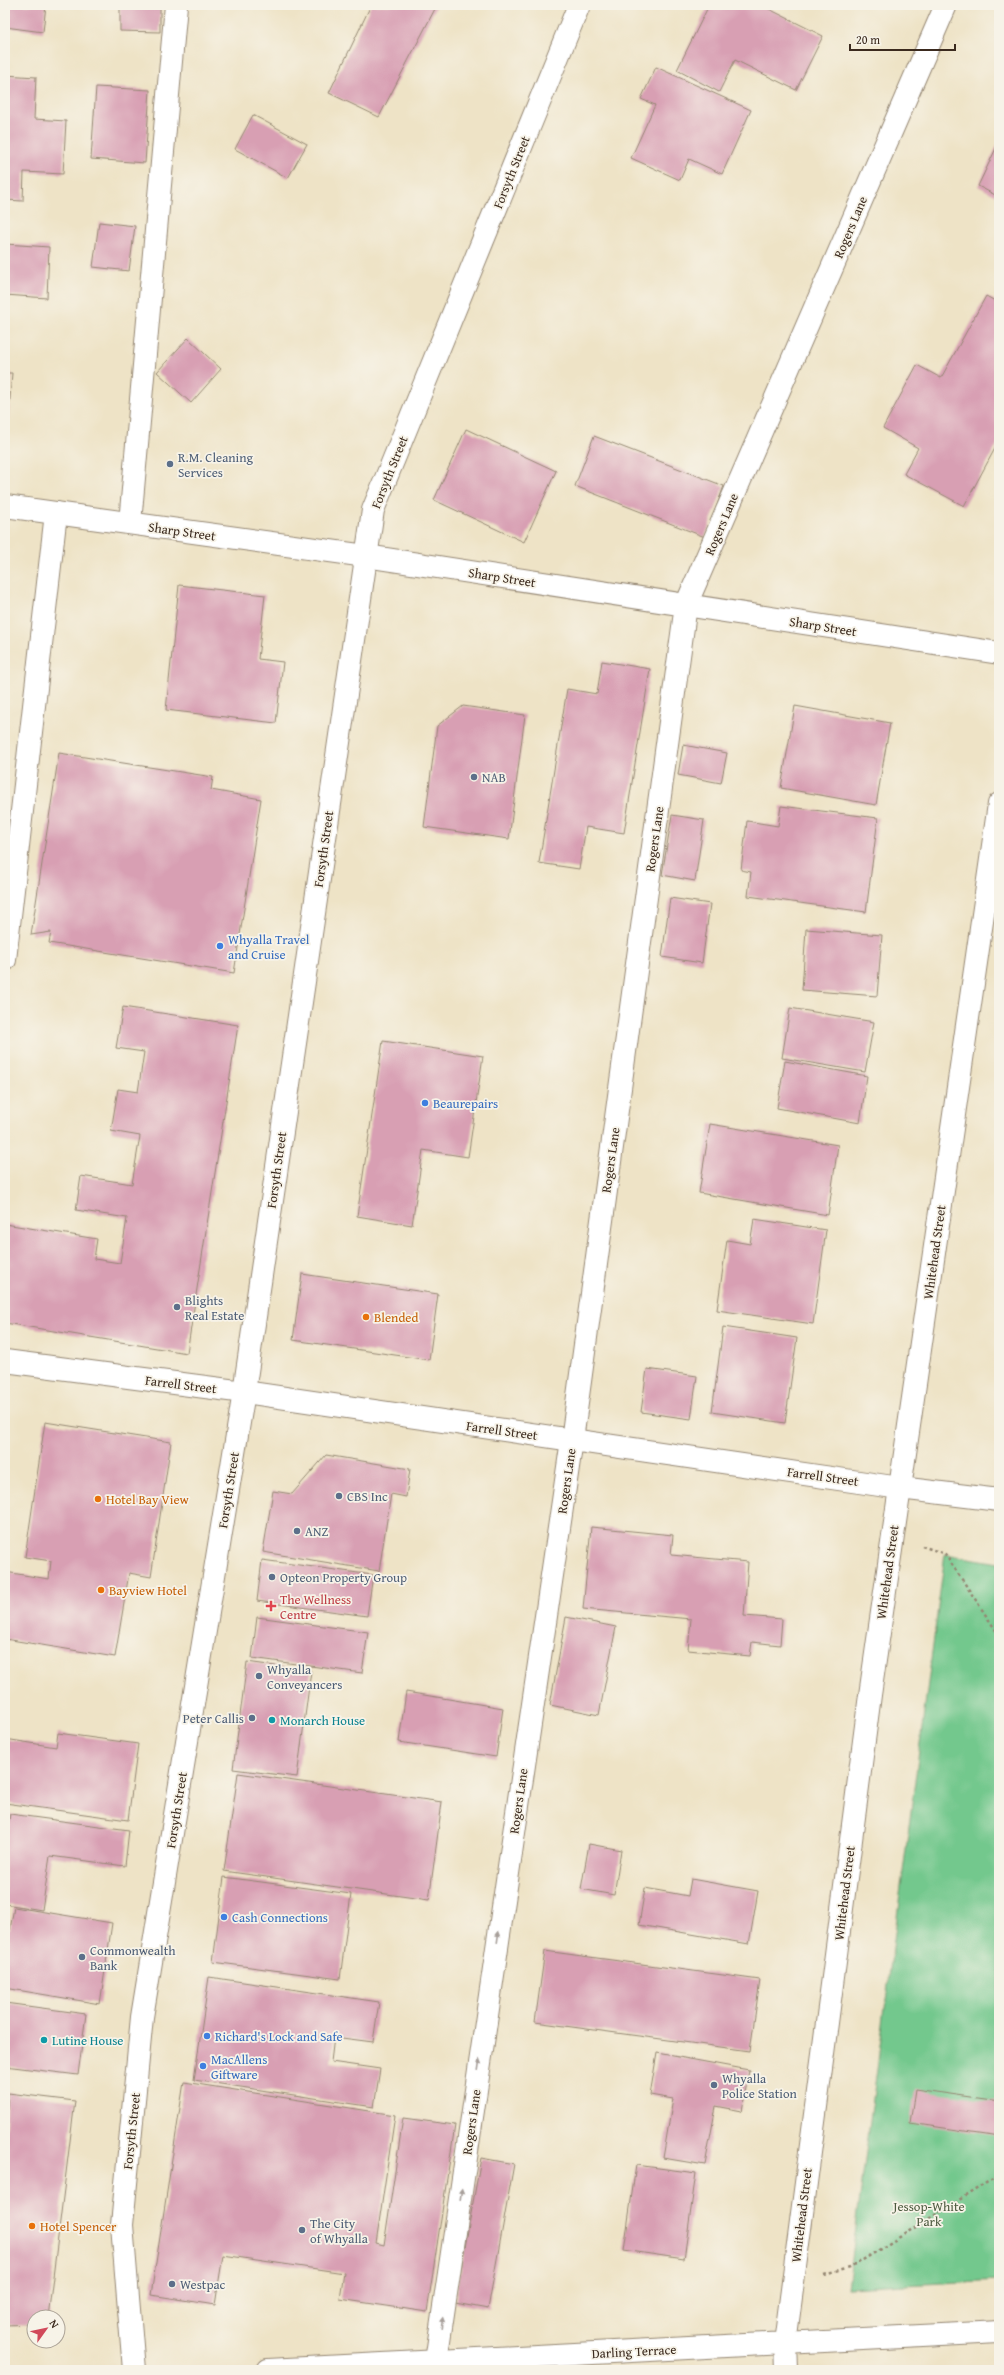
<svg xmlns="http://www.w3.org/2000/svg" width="1004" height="2375" viewBox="0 0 1004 2375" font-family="'Gentium Book Plus',serif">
  <rect width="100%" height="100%" fill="#f7f3e8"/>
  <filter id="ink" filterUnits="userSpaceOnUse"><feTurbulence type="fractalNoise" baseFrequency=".025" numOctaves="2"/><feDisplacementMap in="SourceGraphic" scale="8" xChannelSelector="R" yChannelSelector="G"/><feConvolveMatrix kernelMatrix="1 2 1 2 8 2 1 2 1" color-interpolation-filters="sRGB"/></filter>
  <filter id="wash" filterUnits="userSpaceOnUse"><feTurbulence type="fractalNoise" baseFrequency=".012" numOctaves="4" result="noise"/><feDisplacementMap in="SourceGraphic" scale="16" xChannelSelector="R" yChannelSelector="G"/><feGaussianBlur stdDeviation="0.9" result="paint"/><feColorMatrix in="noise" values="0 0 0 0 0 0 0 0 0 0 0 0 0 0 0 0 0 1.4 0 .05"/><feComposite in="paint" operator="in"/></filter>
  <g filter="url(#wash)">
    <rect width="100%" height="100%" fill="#eee3c6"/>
    <path fill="#73c88d" stroke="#577956" d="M945,1554L999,1563V2280L848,2288Z"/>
    <g id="blocks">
      <g fill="#d89fb3">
        <path d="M5,5H46L43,32L5,27Z"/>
        <path d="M120,5H160V32L120,31Z"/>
        <path d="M371,5H437L379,117L329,93Z"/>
        <path d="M709,5H761L823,36L796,90L735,60L719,92L677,70Z"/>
        <path d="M656,67L751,110L722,174L689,159L680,180L631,158L655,105L641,99Z"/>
        <path d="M5,75L36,77L34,119L66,121L63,174L24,172L23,201L5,200Z"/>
        <path d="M96,87L150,90L145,163L91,159Z"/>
        <path d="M253,115L307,144L288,178L235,149Z"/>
        <path d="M999,142V197L978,186Z"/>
        <path d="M99,222L135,226L129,271L93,267Z"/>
        <path d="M5,244L49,247L47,298L5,295Z"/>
        <path d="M986,296L999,303V441L964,506L904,474L918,448L883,428L917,365L941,378Z"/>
        <path d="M188,338L221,369L191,403L157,372Z"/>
        <path d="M5,373H12L7,435H5Z"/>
        <path d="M466,429L556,471L524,542L434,500Z"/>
        <path d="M594,436L724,486L705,537L575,486Z"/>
        <path d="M179,585L265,595L258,659L283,662L276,723L166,710Z"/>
        <path d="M602,661L650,669L624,833L586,827L579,869L539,863L567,689L597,694Z"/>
        <path d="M463,706L525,715L509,839L424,827L437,726Z"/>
        <path d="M795,706L890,723L876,805L781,788Z"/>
        <path d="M683,745L727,753L721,783L678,775Z"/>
        <path d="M59,753L213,777L211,790L261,799L234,973L49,943L51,932L31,935Z"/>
        <path d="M781,806L878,818L866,912L748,896L751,872L741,870L747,821L778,826Z"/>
        <path d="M672,815L704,820L695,881L662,875Z"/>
        <path d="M670,898L710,904L702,963L662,957Z"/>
        <path d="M806,929L882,935L877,996L802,990Z"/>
        <path d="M123,1007L238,1025L187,1353L5,1323V1224L97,1239L94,1259L120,1263L127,1218L76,1210L81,1176L132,1184L140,1136L111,1131L118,1089L138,1092L144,1052L116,1048Z"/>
        <path d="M790,1008L874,1022L865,1072L782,1058Z"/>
        <path d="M383,1041L483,1056L468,1157L423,1150L412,1225L357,1216Z"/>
        <path d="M785,1061L867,1076L860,1123L777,1108Z"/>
        <path d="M710,1124L838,1145L828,1215L699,1193Z"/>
        <path d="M754,1219L826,1230L813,1324L717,1310L727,1240L750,1244Z"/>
        <path d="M302,1274L438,1294L429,1360L293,1340Z"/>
        <path d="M723,1327L797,1338L785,1423L712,1412Z"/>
        <path d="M647,1369L697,1376L691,1419L641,1412Z"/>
        <path d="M45,1422L171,1442L151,1577L129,1573L115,1657L5,1639V1572L49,1579L51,1561L25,1557Z"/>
        <path d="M326,1455L410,1469L406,1497L391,1494L379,1571L263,1552L273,1491L292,1494Z"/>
        <path d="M591,1527L673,1535L671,1555L748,1562L744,1616L782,1619L780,1645L752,1642L750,1656L688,1650L691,1619L583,1609Z"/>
        <path d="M262,1560L373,1575L367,1616L257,1601Z"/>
        <path d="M257,1617L368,1632L362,1673L252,1658Z"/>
        <path d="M566,1617L616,1627L599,1715L550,1705Z"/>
        <path d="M247,1662L311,1671L297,1777L233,1769Z"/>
        <path d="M406,1692L503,1708L496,1757L399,1742Z"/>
        <path d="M58,1733L138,1744L128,1820L5,1803V1739L56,1747Z"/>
        <path d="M238,1773L442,1802L429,1900L224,1871Z"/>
        <path d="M10,1814L129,1830L125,1866L50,1856L42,1910L5,1904V1842Z"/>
        <path d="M589,1844L621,1850L614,1895L581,1889Z"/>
        <path d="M224,1877L351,1894L340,1979L213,1962Z"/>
        <path d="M691,1879L758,1891L749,1944L639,1925L645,1888L688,1896Z"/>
        <path d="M14,1907L112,1923L100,2004L5,1988V1929L10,1930Z"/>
        <path d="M545,1951L760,1980L750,2051L535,2022Z"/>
        <path d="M209,1977L379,2002L373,2042L334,2037L331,2062L380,2069L374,2107L194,2080Z"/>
        <path d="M5,2003L86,2014L78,2075L5,2066Z"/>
        <path d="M657,2053L749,2070L742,2111L716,2106L705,2165L663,2158L673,2099L650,2095Z"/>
        <path d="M184,2082L395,2115L376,2243L384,2245L403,2118L455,2125L427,2312L340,2299L344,2273L223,2255L215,2305L151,2295Z"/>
        <path d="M915,2089L999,2101V2136L910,2123Z"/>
        <path d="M8,2093L75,2101L48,2317H34V2324L5,2325V2135Z"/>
        <path d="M481,2158L514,2164L488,2309L455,2303Z"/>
        <path d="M636,2165L696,2173L684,2259L624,2250Z"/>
      </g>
    </g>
  </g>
  <g filter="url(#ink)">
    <use href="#blocks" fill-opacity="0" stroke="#948672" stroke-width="1"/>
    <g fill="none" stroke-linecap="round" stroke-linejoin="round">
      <defs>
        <g id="minor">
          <path d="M5,506L366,556L999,653"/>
          <path d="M130,523L176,5"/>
          <path d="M5,960L56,513"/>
          <path d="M900,1488L999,1500"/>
          <path d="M436,2361L572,1440L686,605L946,5"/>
          <path d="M134,2370L122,2225L142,2017L244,1392L373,510L579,5"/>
          <path d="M786,2370L785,2343L999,2332"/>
        </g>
        <g id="major">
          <path d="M5,1361L244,1392L900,1488"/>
          <path d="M268,2370L785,2343L870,1695L999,804"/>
        </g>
      </defs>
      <use href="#minor" stroke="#948672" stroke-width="24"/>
      <use href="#major" stroke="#948672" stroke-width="24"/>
      <g stroke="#948672" stroke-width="2.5" stroke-dasharray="3 3" stroke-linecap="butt">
        <path d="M922,1546L945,1554L999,1635"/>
        <path d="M824,2275L850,2268L999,2175"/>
      </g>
      <use href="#minor" stroke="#fff" stroke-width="22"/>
      <use href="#major" stroke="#fff" stroke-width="22"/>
    </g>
    <defs><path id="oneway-solid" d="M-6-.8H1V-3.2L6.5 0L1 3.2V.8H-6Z"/></defs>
    <g fill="#a79f9a">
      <use href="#oneway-solid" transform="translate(498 1937) rotate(-82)"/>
      <use href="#oneway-solid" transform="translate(479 2065) rotate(-82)"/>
      <use href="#oneway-solid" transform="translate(461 2194) rotate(-82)"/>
      <use href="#oneway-solid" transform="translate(442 2323) rotate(-82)"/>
    </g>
  </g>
  <g fill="#5c6f8a" stroke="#f7f3e8" stroke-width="1.5">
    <circle cx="170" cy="464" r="4"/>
    <circle cx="474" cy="777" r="4"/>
    <circle cx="177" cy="1307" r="4"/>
    <circle cx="339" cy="1496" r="4"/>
    <circle cx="297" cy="1531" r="4"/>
    <circle cx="272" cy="1577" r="4"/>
    <circle cx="259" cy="1676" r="4"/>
    <circle cx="252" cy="1718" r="4"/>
    <circle cx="82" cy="1957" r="4"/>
    <circle cx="714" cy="2085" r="4"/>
    <circle cx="302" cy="2230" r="4"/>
    <circle cx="172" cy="2284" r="4"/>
  </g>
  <g fill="#3f7fe0" stroke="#f7f3e8" stroke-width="1.5">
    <circle cx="220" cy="946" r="4"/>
    <circle cx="425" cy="1103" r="4"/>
    <circle cx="224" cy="1917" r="4"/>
    <circle cx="207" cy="2036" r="4"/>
    <circle cx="203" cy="2066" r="4"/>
  </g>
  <g fill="#e8710a" stroke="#f7f3e8" stroke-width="1.5">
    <circle cx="366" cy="1317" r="4"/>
    <circle cx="98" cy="1499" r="4"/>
    <circle cx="101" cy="1590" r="4"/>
    <circle cx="32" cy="2226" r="4"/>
  </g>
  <path fill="#e0444e" stroke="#f7f3e8" stroke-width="1.5" d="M269 1600h4v4h4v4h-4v4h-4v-4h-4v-4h4z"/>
  <g fill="#0f9aa8" stroke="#f7f3e8" stroke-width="1.5">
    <circle cx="272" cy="1720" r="4"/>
    <circle cx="44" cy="2040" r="4"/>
  </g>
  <g text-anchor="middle" stroke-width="3.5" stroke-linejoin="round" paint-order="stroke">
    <g font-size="13" fill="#3b2a1e" stroke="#f7f3e8">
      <text transform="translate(511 172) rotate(-68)" y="5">Forsyth Street</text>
      <text transform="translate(850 227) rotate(-67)" y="5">Rogers Lane</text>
      <text transform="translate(389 472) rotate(-68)" y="5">Forsyth Street</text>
      <text transform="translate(721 524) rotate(-67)" y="5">Rogers Lane</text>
      <text transform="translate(182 531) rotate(8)" y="5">Sharp Street</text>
      <text transform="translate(502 577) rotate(9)" y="5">Sharp Street</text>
      <text transform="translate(823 626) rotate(9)" y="5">Sharp Street</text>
      <text transform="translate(654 839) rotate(-82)" y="5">Rogers Lane</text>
      <text transform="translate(323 849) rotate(-82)" y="5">Forsyth Street</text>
      <text transform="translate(610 1160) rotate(-82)" y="5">Rogers Lane</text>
      <text transform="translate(276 1170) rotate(-82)" y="5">Forsyth Street</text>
      <text transform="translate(934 1252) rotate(-82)" y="5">Whitehead Street</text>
      <text transform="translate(181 1384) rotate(7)" y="5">Farrell Street</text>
      <text transform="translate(502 1430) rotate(8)" y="5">Farrell Street</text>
      <text transform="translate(823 1476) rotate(8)" y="5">Farrell Street</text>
      <text transform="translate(566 1481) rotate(-82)" y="5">Rogers Lane</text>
      <text transform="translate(228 1490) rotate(-81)" y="5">Forsyth Street</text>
      <text transform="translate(887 1572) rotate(-82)" y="5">Whitehead Street</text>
      <text transform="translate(518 1801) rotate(-82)" y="5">Rogers Lane</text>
      <text transform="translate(176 1810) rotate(-81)" y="5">Forsyth Street</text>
      <text transform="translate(844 1893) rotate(-83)" y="5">Whitehead Street</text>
      <text transform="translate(471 2122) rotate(-82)" y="5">Rogers Lane</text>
      <text transform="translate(131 2131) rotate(-84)" y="5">Forsyth Street</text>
      <text transform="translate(801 2215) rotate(-83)" y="5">Whitehead Street</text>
      <text transform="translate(634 2351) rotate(-3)" y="5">Darling Terrace</text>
    </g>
    <g font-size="13" fill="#4e5e75" stroke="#f7f3e8" text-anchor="start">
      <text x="178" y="462">R.M. Cleaning<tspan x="178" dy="15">Services</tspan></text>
      <text x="482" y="782">NAB</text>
      <text x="185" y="1305">Blights<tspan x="185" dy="15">Real Estate</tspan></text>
      <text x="347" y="1501">CBS Inc</text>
      <text x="305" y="1536">ANZ</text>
      <text x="280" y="1582">Opteon Property Group</text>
      <text x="267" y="1674">Whyalla<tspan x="267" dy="15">Conveyancers</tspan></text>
      <text x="244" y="1723" text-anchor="end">Peter Callis</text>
      <text x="90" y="1955">Commonwealth<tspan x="90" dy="15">Bank</tspan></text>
      <text x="722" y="2083">Whyalla<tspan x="722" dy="15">Police Station</tspan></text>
      <text x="310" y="2228">The City<tspan x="310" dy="15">of Whyalla</tspan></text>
      <text x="180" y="2289">Westpac</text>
    </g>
    <g font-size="13" fill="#366cbe" stroke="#f7f3e8" text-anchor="start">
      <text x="228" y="944">Whyalla Travel<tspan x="228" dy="15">and Cruise</tspan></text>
      <text x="433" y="1108">Beaurepairs</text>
      <text x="232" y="1922">Cash Connections</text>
      <text x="215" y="2041">Richard's Lock and Safe</text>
      <text x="211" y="2064">MacAllens<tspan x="211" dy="15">Giftware</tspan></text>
    </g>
    <g font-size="13" fill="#c56008" stroke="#f7f3e8" text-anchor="start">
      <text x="374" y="1322">Blended</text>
      <text x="106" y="1504">Hotel Bay View</text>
      <text x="109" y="1595">Bayview Hotel</text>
      <text x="40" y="2231">Hotel Spencer</text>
    </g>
    <g font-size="13" fill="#be3a42" stroke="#f7f3e8" text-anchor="start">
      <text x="280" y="1604">The Wellness<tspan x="280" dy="15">Centre</tspan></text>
    </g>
    <g font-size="13" fill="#0d838f" stroke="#f7f3e8" text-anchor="start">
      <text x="280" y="1725">Monarch House</text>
      <text x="52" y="2045">Lutine House</text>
    </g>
    <g font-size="13" fill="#4c593f" stroke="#f7f3e8">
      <text x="929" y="2211">Jessop-White<tspan x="929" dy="15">Park</tspan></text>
    </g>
  </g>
  <rect width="1004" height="2375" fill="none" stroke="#f7f3e8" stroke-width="20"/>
  <g transform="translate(46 2329) rotate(57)"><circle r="19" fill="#f7f3e8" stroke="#aca397"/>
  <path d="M0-3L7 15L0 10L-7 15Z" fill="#d1495b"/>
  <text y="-6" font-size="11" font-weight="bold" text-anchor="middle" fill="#3b2a1e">N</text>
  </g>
  <path d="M850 44v6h105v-6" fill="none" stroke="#3b2a1e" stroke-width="2"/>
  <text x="856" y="44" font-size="12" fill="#3b2a1e" stroke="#f7f3e8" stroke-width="3" paint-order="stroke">20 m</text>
</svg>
